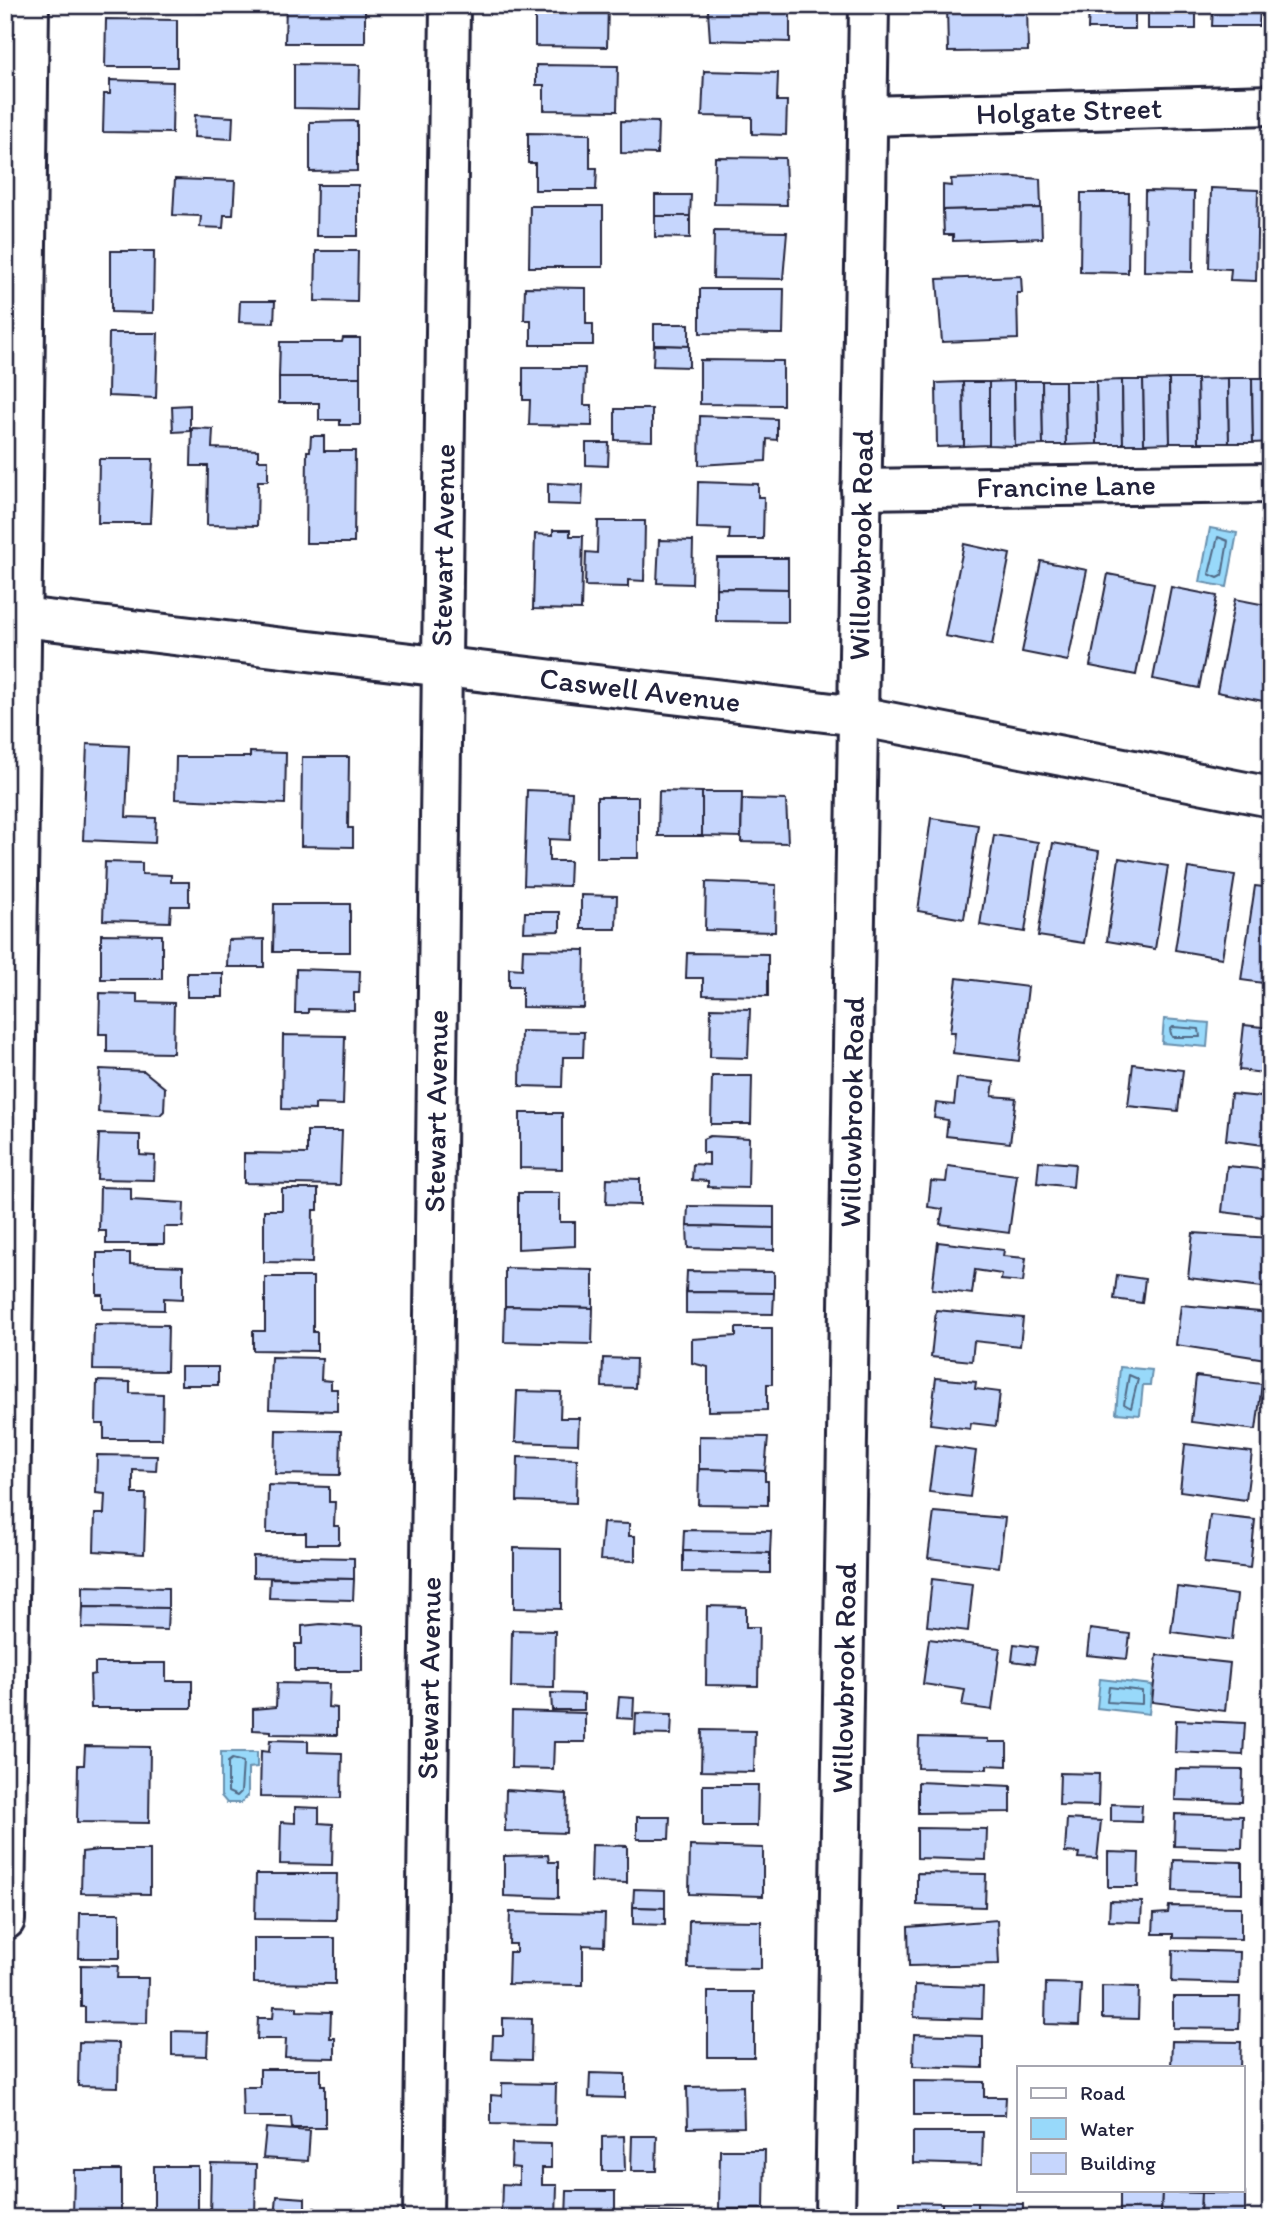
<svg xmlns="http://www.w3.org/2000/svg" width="1276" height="2223" viewBox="0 0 1276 2223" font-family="Itim,sans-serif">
  <rect width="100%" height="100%" fill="#fff"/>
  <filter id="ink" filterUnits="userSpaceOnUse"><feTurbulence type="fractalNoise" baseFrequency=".0143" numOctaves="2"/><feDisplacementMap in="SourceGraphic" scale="14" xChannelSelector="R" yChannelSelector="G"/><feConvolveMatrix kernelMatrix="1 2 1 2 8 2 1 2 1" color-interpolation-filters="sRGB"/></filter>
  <g filter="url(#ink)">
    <g fill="#98d9fa" stroke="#6990ae" stroke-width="2">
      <path d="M1210,528L1237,533L1227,587L1200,582Z"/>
      <path d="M1164,1019L1209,1023L1207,1047L1162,1043Z"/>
      <path d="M1120,1367L1152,1370L1150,1385H1143L1140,1415L1116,1413Z"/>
      <path d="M1100,1679L1152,1685L1149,1714L1097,1708Z"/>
      <path d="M221,1752H257V1767L248,1768V1796L241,1803H227L221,1796Z"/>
    </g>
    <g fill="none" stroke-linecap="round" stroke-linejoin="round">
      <g stroke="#516b87" stroke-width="2">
        <path d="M1218,537L1228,541L1222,576L1218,578L1209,574Z"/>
        <path d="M1173,1027L1199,1029L1200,1037H1172L1170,1030Z"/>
        <path d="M1129,1375L1138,1379L1131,1408L1124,1404Z"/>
        <path d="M1109,1687L1142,1691V1704L1107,1702Z"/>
        <path d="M232,1759L243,1762L241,1792L237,1796L228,1792V1762Z"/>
      </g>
    </g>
    <g fill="#c6d6fd" stroke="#22223b" stroke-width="2">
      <path d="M196,5H237L236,13L196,12Z"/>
      <path d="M286,5H365V43H285Z"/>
      <path d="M535,5H608L607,47L535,46Z"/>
      <path d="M711,5H790V42L710,40L708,11Z"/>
      <path d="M947,5H1027L1028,51L948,52Z"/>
      <path d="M1089,5H1135V29H1088Z"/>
      <rect x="1148" y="5" width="48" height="24"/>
      <path d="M1213,5H1260L1259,26H1212Z"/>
      <path d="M106,19L177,20V67H105Z"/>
      <path d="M294,64L360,65L359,109L294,108Z"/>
      <path d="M536,65L618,66L617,111L544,110V85H536Z"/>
      <path d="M704,71L778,73L777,101H787L786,135L752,134V117L702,116Z"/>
      <path d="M110,80L173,82L172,133L103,132L104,94H110Z"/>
      <path d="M195,115L233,117L232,139L194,137Z"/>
      <path d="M357,121V171L310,172V122Z"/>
      <path d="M621,121L658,122L657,154L621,153Z"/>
      <path d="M528,133L590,134V168H597L596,190H535V163H528Z"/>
      <path d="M715,157L785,158L787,205L714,204Z"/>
      <path d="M1014,177L1040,179L1041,208L943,210V185L952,186L951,179Z"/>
      <path d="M175,179L235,181L233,215H224L223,228L200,227L201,216L173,215Z"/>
      <path d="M317,185H358V236H316Z"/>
      <path d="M1211,188L1258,190L1256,281L1230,280L1231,269L1209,268Z"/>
      <path d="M1145,191L1194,192L1193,272L1144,271Z"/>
      <path d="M1081,193H1129L1128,273L1080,272Z"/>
      <path d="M655,195H691L690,216H655Z"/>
      <path d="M530,206H603V267H529Z"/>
      <path d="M1041,208L1042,238L953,241V235H944L943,210Z"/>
      <path d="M655,216H690V238L655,237Z"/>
      <path d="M714,231L787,232L783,279L713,278Z"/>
      <path d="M111,251H154L153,313L111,312Z"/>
      <path d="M316,251H358L357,302L315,301Z"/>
      <path d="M1021,276L1022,293H1017L1018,339L942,342L937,279Z"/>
      <path d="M525,287L586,288V324H593V345H531V320H524Z"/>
      <path d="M700,289H784L783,334L700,333Z"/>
      <path d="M240,301H275L274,323L239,322Z"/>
      <path d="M654,324H689V346L654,345Z"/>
      <path d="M109,333H158L156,398L108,396Z"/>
      <path d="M343,338H360V377H279L280,342H342Z"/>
      <path d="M654,345L689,346V367L653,366Z"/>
      <path d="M700,360L783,361V405L700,404Z"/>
      <path d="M523,368H585L584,405H592V426L529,425L530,400H523Z"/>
      <path d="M279,377H360V425H340V420H319V403H279Z"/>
      <path d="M1228,378L1229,443H1198L1197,379Z"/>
      <path d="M1228,378H1252L1253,443H1229Z"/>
      <path d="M1252,378H1271V442L1253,443Z"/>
      <path d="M1169,379L1170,443L1144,444L1143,380Z"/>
      <path d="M1169,379H1197L1198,443H1170Z"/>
      <path d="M1122,380L1123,444H1097L1096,381Z"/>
      <path d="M1122,380H1143L1144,444H1123Z"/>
      <path d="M1014,381L1015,446L989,445V382Z"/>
      <path d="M1014,381H1042L1043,445L1015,446Z"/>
      <path d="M1042,381H1065L1066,445H1043Z"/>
      <path d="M1065,381H1096L1097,444L1066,445Z"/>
      <path d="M963,382H989V445L964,446Z"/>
      <path d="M963,382L964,446L937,447L936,383Z"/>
      <path d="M190,405V431L173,432L172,406Z"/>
      <path d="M615,409H652V441L615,440Z"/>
      <path d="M700,416L777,419V440L767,439L766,461L699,465Z"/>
      <path d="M192,428L213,429L212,448L258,450V460H268V481H258L257,526L207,525L208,466H191Z"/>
      <path d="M311,436H324V451H355L354,543H306L307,451H310Z"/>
      <path d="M586,443H609L608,466L586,465Z"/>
      <path d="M99,459H153L150,523H98Z"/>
      <path d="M698,482L758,484V497H764L763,539H729L730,529L697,528Z"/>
      <path d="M548,483L583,485L582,505L548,504Z"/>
      <path d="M598,521H645L644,581L628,580V587L585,586L586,552L597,553Z"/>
      <path d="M553,530H570V536H583L581,610L533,609L535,534L553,535Z"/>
      <path d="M659,540L693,541L692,584L657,583Z"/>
      <path d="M964,544L1010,554L992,645L945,636Z"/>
      <path d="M717,558H788V589L716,588Z"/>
      <path d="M1041,561L1087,570L1068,661L1022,652Z"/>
      <path d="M1108,574L1154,583L1136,675L1090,666Z"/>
      <path d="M1171,587L1217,596L1199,688L1153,679Z"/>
      <path d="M716,588L788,589V622L716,621Z"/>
      <path d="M1235,599L1271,606V661L1263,701L1217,692Z"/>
      <path d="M87,744L129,746L126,817L156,818L155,843L83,840Z"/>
      <path d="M250,752L286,753L285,804L175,799L176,757H250Z"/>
      <path d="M302,757H349L348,828H353V847L301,846Z"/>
      <path d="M527,790L572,792L570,840L549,839V861H570L569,886L524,885Z"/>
      <path d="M659,791L702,792V836H658Z"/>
      <path d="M702,792H742L741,837L702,836Z"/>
      <rect x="597" y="797" width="41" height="61"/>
      <path d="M742,799L786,800L788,843L741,842Z"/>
      <path d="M931,818L978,825L964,919L918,911Z"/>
      <path d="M994,835L1038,842L1025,932L980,925Z"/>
      <path d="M1053,843L1099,851L1084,943L1038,936Z"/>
      <path d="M1119,858L1168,866L1155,949L1107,941Z"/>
      <path d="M105,862L142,863V874L171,875V882H189V906H171L170,922L103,920Z"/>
      <path d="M1188,868L1235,875L1222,958L1175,950Z"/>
      <path d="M706,882L776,885L775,932L705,930Z"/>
      <path d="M1255,886L1271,888V984L1241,980Z"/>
      <path d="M581,895L617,896L616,929H581Z"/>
      <path d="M274,904H350V952H273Z"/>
      <path d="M525,912H560V931L524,932Z"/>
      <path d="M101,934L162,935V979H101Z"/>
      <path d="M264,939V967H227L228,940Z"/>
      <path d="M523,949L585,950L584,1008L522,1007V987H509V968L522,969Z"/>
      <path d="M687,953L768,954V996L703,995V978H686Z"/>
      <path d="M296,969L360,971L359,993H354V1010L308,1009V1013H295Z"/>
      <rect x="187" y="973" width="36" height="24"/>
      <path d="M957,978L1028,987L1019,1061L953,1053L955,1032H950Z"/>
      <path d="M100,993L137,994V1002L174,1003L173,1053L107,1052V1034H99Z"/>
      <path d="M711,1008L750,1009L748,1058L710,1057Z"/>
      <path d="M1244,1025L1271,1028V1074L1239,1070Z"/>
      <path d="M521,1031L584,1032L583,1057H563L562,1087L520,1086Z"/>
      <path d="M283,1035L345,1036L343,1105L315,1104V1110L282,1109Z"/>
      <path d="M1133,1064L1183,1070L1178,1111L1128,1106Z"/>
      <path d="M100,1069L144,1071L165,1088L164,1111L160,1115L98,1112Z"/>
      <path d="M712,1076H752L751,1124H711Z"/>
      <path d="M957,1078L994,1082L992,1096L1016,1098L1010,1143L946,1136L948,1120L934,1118L936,1103L954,1105Z"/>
      <path d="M1231,1094L1271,1098V1146L1226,1140Z"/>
      <path d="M520,1113H562V1169L520,1168Z"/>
      <path d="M307,1131H342L340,1185L244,1183V1153L307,1154Z"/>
      <path d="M99,1134L140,1135V1155L155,1156L154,1180L97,1179Z"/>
      <path d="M710,1136L749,1138L748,1188L708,1187V1181L692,1180L693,1164L709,1165V1153H703V1139Z"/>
      <path d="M1039,1161L1075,1164L1073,1187L1037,1183Z"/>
      <path d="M948,1166L1017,1175L1009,1233L940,1224L943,1209L928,1207L931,1181L946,1182Z"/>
      <path d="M1227,1166L1271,1170V1218L1222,1212Z"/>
      <path d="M607,1178L640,1179V1205L606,1204Z"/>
      <path d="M100,1187L131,1188V1200L184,1203L183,1227H164V1244H106V1231H99Z"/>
      <path d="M282,1189H318V1210H313L312,1263L264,1262V1210H282Z"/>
      <path d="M518,1193H560V1222H575V1246L518,1249Z"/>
      <path d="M688,1206L774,1207V1228L687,1226Z"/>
      <path d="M687,1226L774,1228V1250L688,1248Z"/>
      <path d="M1193,1233L1271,1238V1288L1188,1278Z"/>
      <path d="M938,1242L1004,1250L1003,1256L1026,1258L1023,1282L1001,1280L1002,1274L975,1270L972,1294L932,1289Z"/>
      <path d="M97,1253H130V1264L183,1266V1299L164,1298V1310L103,1309V1295H97Z"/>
      <path d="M505,1268L593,1270V1308L505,1306Z"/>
      <path d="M687,1271L774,1272V1293L686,1292Z"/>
      <path d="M1117,1275L1145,1279L1142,1303L1114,1299Z"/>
      <path d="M265,1277H313V1332H317V1351L253,1350V1331H265Z"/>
      <path d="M686,1292L774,1293L773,1314L686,1313Z"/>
      <path d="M1181,1305L1271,1313L1266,1359L1176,1345Z"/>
      <path d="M505,1306L593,1308L592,1344L504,1342Z"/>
      <path d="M936,1310L1023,1318L1020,1346L974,1341L972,1361L931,1357Z"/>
      <path d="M94,1324L168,1325L167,1371L93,1370Z"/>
      <path d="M736,1328H772V1384H767V1410L708,1411V1367L692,1363V1339L736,1336Z"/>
      <path d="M271,1357L322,1358L321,1380L331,1381V1389H337V1411L269,1409Z"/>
      <path d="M603,1358L636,1359L635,1388L602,1387Z"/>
      <rect x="181" y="1367" width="37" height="18"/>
      <path d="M1196,1376L1262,1384L1256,1430L1191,1422Z"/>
      <path d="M936,1378L976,1382L975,1389L1000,1392L996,1426L971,1423L970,1429L930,1424Z"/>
      <path d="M97,1381L130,1382V1393L163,1394L162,1439H104V1424H96Z"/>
      <path d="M517,1391L561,1392L560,1418H579L578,1444L515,1442Z"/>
      <path d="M276,1430L341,1431L340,1475L275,1474Z"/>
      <path d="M699,1436L768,1437L765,1471L699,1469Z"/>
      <path d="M1185,1444L1252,1452L1246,1500L1180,1491Z"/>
      <path d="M935,1445L976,1451L970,1497L929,1492Z"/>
      <path d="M97,1455L157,1456L156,1471L133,1470V1494H146L144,1554L94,1551L95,1514H104L105,1494L96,1493Z"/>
      <path d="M518,1457L577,1459L576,1503L517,1501Z"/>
      <path d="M699,1469L765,1471V1481H768V1505L698,1504Z"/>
      <path d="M268,1485L329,1487V1502H335L334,1526H339V1544H306V1533H267Z"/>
      <path d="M934,1512L1005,1518L999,1567L928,1558Z"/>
      <path d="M1210,1515L1255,1520L1250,1568L1204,1563Z"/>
      <path d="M603,1523L629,1524V1536H635V1561L600,1560Z"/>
      <path d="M684,1530L771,1531L770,1553L683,1551Z"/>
      <path d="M514,1548L561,1549V1609L514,1608Z"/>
      <path d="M683,1551L770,1553V1573L683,1572Z"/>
      <path d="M253,1556L354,1558V1579L253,1577Z"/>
      <path d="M270,1578L354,1579L353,1600L269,1598Z"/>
      <path d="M932,1579L973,1584L968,1631L927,1626Z"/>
      <path d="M83,1586L168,1588V1608L83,1607Z"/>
      <path d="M1177,1587L1237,1595L1232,1640L1171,1632Z"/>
      <path d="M707,1606L746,1607V1627H759L758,1686L706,1685Z"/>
      <path d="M83,1607L168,1608L167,1630L82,1628Z"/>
      <path d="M321,1624L362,1627V1671H295V1644H302V1626Z"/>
      <path d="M1090,1629L1130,1634L1127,1659L1087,1655Z"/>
      <path d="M512,1630L555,1631L554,1688L511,1687Z"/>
      <path d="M929,1639L1000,1648L992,1710L962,1706L965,1690L923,1684Z"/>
      <path d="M1014,1644L1037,1647L1034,1664L1012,1661Z"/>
      <path d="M1157,1655L1230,1663L1225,1711L1152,1702Z"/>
      <path d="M95,1663H166V1681H192V1708H91L90,1675L95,1674Z"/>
      <path d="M277,1683L329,1684L328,1707L337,1708V1735L271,1734V1731L253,1730V1709L276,1707Z"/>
      <path d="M551,1693L584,1694V1710H552Z"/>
      <path d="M619,1697L634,1698L633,1719L617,1718Z"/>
      <path d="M512,1711L585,1713V1742H554L553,1769L511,1768Z"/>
      <path d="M636,1713L672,1714L671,1735L635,1734Z"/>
      <path d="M1176,1720L1245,1723L1243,1755L1175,1752Z"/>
      <path d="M702,1730L755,1731L754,1772L701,1771Z"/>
      <path d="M919,1737L988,1739V1742H1007V1766L987,1765V1769L918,1768Z"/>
      <path d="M270,1740L308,1741V1752L342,1753L341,1798L260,1797L261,1751L269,1752Z"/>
      <path d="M85,1746L150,1747L149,1823L77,1822L78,1765H84Z"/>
      <path d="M1176,1769L1243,1770L1242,1802L1175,1800Z"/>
      <path d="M1060,1773L1099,1774L1098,1806L1059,1805Z"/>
      <path d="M918,1782L1011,1786V1812L918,1813Z"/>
      <path d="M703,1785H758L757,1826H703Z"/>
      <path d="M506,1790L567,1794L566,1833L505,1831Z"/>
      <path d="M1111,1804L1142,1805L1141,1822L1111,1821Z"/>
      <path d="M295,1807L319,1808V1823L333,1824L332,1865L280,1864L281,1822L295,1823Z"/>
      <path d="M1175,1814L1243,1816L1242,1848L1174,1846Z"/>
      <path d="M637,1817H670L669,1839H637Z"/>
      <path d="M1067,1819L1101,1821L1097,1859L1078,1858L1079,1853L1065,1852Z"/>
      <path d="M917,1828L987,1829L986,1860L917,1858Z"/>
      <path d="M592,1845L627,1846V1883L591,1882Z"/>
      <path d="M690,1846L763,1848V1896L689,1894Z"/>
      <path d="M98,1850H150V1894L81,1893L82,1852Z"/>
      <path d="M1108,1852L1139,1853L1138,1887H1108Z"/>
      <path d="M548,1855L549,1862H558V1898L504,1896V1856Z"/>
      <path d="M1174,1860L1242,1862V1893L1173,1891Z"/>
      <path d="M917,1873L986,1874L985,1907L917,1905Z"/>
      <path d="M256,1874H337L336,1920L255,1919Z"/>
      <path d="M634,1889L665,1890V1908L633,1907Z"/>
      <path d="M1110,1901L1142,1902L1141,1922L1109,1921Z"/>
      <path d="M1169,1906L1241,1907V1939L1173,1938V1934H1153L1154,1914L1168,1913Z"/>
      <path d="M633,1907L665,1908V1925L633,1924Z"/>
      <path d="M510,1912L605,1914L604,1946L583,1945V1985L508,1984L509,1952H516V1944H509Z"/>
      <path d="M80,1913H120V1958H79Z"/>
      <path d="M689,1920L761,1921V1969L688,1968Z"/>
      <path d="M997,1920L999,1964L909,1966L908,1927Z"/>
      <path d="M254,1938H335V1984L254,1983Z"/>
      <path d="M1173,1950L1240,1952L1239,1984L1172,1982Z"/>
      <path d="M81,1965L118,1966L117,1978H148L147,2023L85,2022V2007H81Z"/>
      <path d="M1046,1983L1081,1984L1079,2025L1045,2024Z"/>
      <path d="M915,1985L983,1987L982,2019L914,2017Z"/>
      <path d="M1102,1986L1139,1987L1138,2019L1102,2018Z"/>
      <rect x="708" y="1992" width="46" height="65"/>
      <path d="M1173,1997H1240L1239,2029L1173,2028Z"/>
      <path d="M274,2006L297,2007V2011L331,2012L330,2038H335V2058L285,2057L286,2039H257L258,2018H273Z"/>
      <path d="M503,2018L532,2019L531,2060L492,2059L493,2035H503Z"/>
      <path d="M172,2031L208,2032L207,2056L172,2055Z"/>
      <path d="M914,2034L983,2036V2068L913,2066Z"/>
      <path d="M1172,2041L1241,2042L1240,2067H1171Z"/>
      <path d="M79,2042L119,2043L118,2087L78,2086Z"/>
      <path d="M260,2069H321V2085H325V2128H292L291,2117H243L242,2087H260Z"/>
      <path d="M590,2073L625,2074V2098L589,2097Z"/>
      <path d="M914,2081L984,2082V2097H1006L1005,2115H914Z"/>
      <path d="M502,2083L556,2084L555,2125L491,2124V2095L502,2096Z"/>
      <path d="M743,2086L744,2127L688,2128L687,2087Z"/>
      <path d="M266,2128L310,2131L308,2161L263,2158Z"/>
      <path d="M913,2132H983L982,2165L913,2163Z"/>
      <path d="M624,2136L625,2171H602V2137Z"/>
      <path d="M632,2136H657L656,2171H631Z"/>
      <path d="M512,2143L551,2144V2168H542V2185H557L556,2218H501L502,2184L519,2185V2168L511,2167Z"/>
      <path d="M720,2150H765L764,2209H719Z"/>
      <path d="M211,2163L256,2164L255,2218H210Z"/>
      <rect x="154" y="2166" width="44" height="52"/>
      <path d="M74,2170H121V2218H73Z"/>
      <path d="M567,2191H615V2218H566Z"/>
      <path d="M1120,2192H1162L1161,2218H1120Z"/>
      <path d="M1162,2192L1201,2193L1200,2218H1161Z"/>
      <path d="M1201,2193H1245V2218H1200Z"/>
      <path d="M277,2196L305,2198V2208H315L314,2218H275Z"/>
      <path d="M900,2202L942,2203V2218H900Z"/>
      <rect x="942" y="2203" width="35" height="15"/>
      <path d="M977,2203L1023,2204V2218H977Z"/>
      <path d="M643,2212L684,2213V2218H643Z"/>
    </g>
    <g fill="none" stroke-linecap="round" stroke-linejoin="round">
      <defs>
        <g id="minor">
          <path d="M867,116L1271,105"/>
          <path d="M861,489L1271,483"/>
          <path d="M5,615L858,716L1271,797"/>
          <path d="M5,1920L29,5"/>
          <path d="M423,2218L450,5"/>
        </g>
        <path id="tertiary" d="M835,2218L869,5"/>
      </defs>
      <use href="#minor" stroke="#22223b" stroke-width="44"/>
      <use href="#tertiary" stroke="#22223b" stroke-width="44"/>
      <use href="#minor" stroke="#fff" stroke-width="38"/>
      <use href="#tertiary" stroke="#fff" stroke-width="38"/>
    </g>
  </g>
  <g text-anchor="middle" stroke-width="6" stroke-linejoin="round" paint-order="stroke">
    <g font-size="30" fill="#22223b" stroke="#fff">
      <text transform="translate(1069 111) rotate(-2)" y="10">Holgate Street</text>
      <text transform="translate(1066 486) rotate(-1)" y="10">Francine Lane</text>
      <text transform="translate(443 545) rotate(-89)" y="10">Stewart Avenue</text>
      <text transform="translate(861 545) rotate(-89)" y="10">Willowbrook Road</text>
      <text transform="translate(640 690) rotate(7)" y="10">Caswell Avenue</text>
      <text transform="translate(436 1111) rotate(-89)" y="10">Stewart Avenue</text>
      <text transform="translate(852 1112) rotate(-89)" y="10">Willowbrook Road</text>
      <text transform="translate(429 1678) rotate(-89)" y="10">Stewart Avenue</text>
      <text transform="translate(844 1678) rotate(-89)" y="10">Willowbrook Road</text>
    </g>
  </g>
  <rect width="1276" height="2223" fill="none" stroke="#fff" stroke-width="28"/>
  <rect x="14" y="14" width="1248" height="2195" fill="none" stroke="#22223b" stroke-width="2.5" filter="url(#ink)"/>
  <rect x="1017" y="2066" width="228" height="126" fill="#ffffff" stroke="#a7a7b1" stroke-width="2"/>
  <rect x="1031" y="2088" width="35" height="10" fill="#ffffff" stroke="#a7a7b1" stroke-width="2"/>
  <text x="1080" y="2100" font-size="21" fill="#22223b">Road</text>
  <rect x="1031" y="2118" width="35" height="21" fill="#98d9fa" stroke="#a7a7b1" stroke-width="2"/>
  <text x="1080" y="2136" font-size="21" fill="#22223b">Water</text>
  <rect x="1031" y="2153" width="35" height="21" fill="#c6d6fd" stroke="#a7a7b1" stroke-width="2"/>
  <text x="1080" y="2170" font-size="21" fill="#22223b">Building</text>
</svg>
